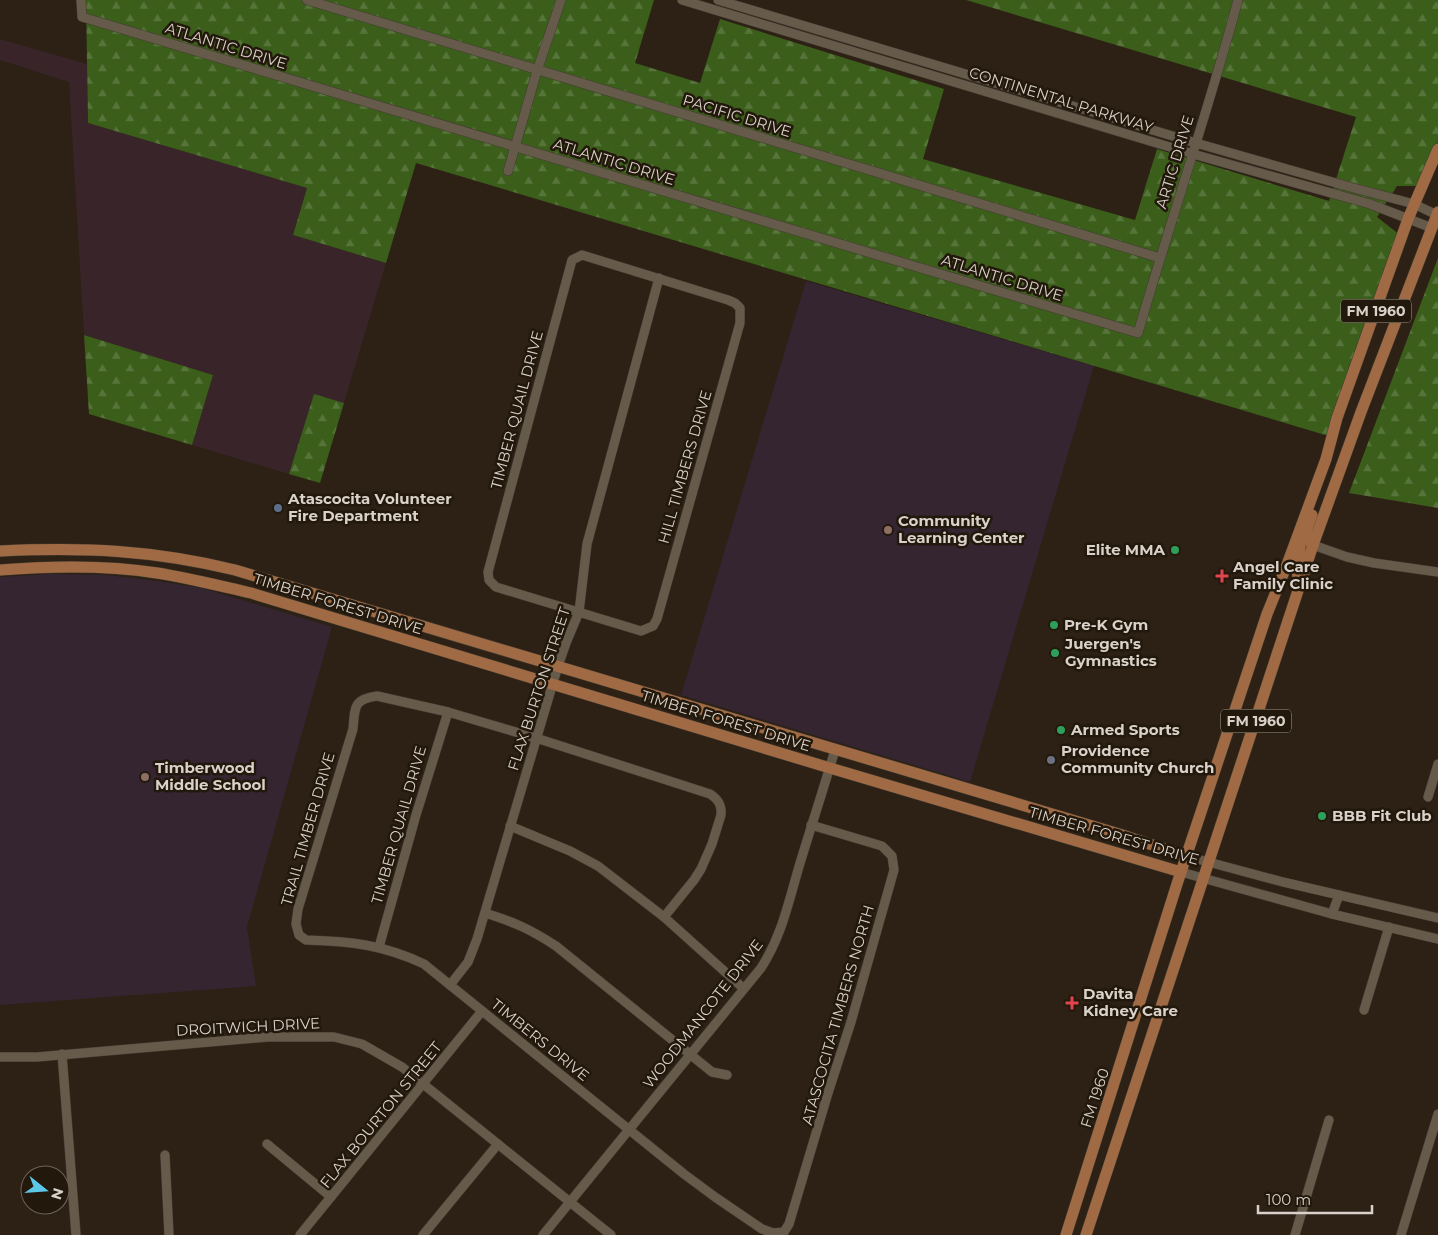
<svg xmlns="http://www.w3.org/2000/svg" width="1438" height="1235" viewBox="0 0 1438 1235" font-family="Montserrat,sans-serif">
  <defs>
    <pattern id="forest-firs" width="22" height="20" patternUnits="userSpaceOnUse" patternTransform="scale(1.25)"><rect width="22" height="20" fill="#3b5e1b"/><path d="M5 1l3.5 6h-7zM16 11l3.5 6h-7z" fill="#57743b"/></pattern>
  </defs>
  <rect width="100%" height="100%" fill="#2c2114"/>
  <path fill="#382429" d="M0,39L87,64L88,123L307,188L293,235L386,263L344,403L314,395L289,474L192,445L213,375L84,335L69,82L0,60Z"/>
  <g fill="#342531">
    <path d="M806,281L1094,366L970,782L681,695Z"/>
    <path d="M49,574L107,575L157,581L202,588L332,627L247,927L256,986L0,1005V577Z"/>
  </g>
  <g fill="url(#forest-firs)">
    <path d="M86,0H654L635,63L700,83L720,19L944,89L923,159L1135,220L1157,149L1329,201L1356,117L966,0H1438V141L1423,186H1397L1377,217L1400,235L1332,437L416,163L386,263L293,235L307,188L88,123Z"/>
    <path d="M1438,258V508L1349,493Z"/>
    <path d="M84,335L213,375L192,445L89,414Z"/>
    <path d="M314,394L344,403L320,483L289,474Z"/>
  </g>
  <g fill="none" stroke-linecap="round" stroke-linejoin="round">
    <defs>
      <g id="minor">
        <path d="M81,0L82,17L1138,333C1170,222 1208,112 1238,0"/>
        <path d="M307,0L1160,258"/>
        <path d="M682,0L1193,154L1370,204L1432,228"/>
        <path d="M718,0L1196,143L1350,187L1414,204L1437,215"/>
        <path d="M508,171L537,71L561,0"/>
        <path d="M582,255L728,300L735,303L740,308V323L657,619L653,626L641,631L496,587L489,580L488,572L572,260Z"/>
        <path d="M1313,545L1347,557L1374,563L1438,572"/>
        <path d="M1428,797L1438,764"/>
        <path d="M510,826L570,851L598,866L664,917L743,988"/>
        <path d="M1186,856L1283,882L1438,918"/>
        <path d="M1181,872L1332,914L1438,939"/>
        <path d="M485,913C514,922 530,929 556,946L712,1072L727,1075"/>
        <path d="M1332,914L1339,895"/>
        <path d="M664,917L694,880L701,869L712,844L721,815C722,805 718,799 710,794L536,738L448,712L377,696C353,699 355,708 353,729L298,909L296,924L299,935L306,940C350,941 384,945 424,964L684,1174L715,1197L762,1229L773,1233L784,1232L789,1224L828,1093L851,1022L894,870L892,856L882,846L811,825"/>
        <path d="M379,947L416,815L448,712"/>
        <path d="M450,985L468,962L477,939L558,666L566,643L579,612L587,544L659,278"/>
        <path d="M1364,1010L1389,927"/>
        <path d="M62,1054L76,1235"/>
        <path d="M0,1057H37L268,1037H334L362,1044L402,1067L611,1235"/>
        <path d="M267,1144L331,1197"/>
        <path d="M165,1155L169,1235"/>
        <path d="M300,1235L482,1011"/>
        <path d="M423,1235L498,1144"/>
        <path d="M543,1235L761,968C783,934 789,899 801,860C812,824 824,787 835,750"/>
        <path d="M1295,1235L1329,1120"/>
        <path d="M1401,1235L1438,1114"/>
      </g>
      <g id="major">
        <path d="M1312,515C1308,527 1302,536 1313,545"/>
        <path d="M1298,536C1304,550 1296,556 1297,569C1297,575 1299,581 1300,586"/>
        <path d="M0,551C84,547 153,550 235,570L1119,834L1186,856"/>
        <path d="M0,570C52,566 106,565 157,573C189,578 220,586 251,593L830,768L1181,872"/>
        <path d="M1066,1235L1177,884L1267,614L1288,562L1326,459L1337,418L1408,219L1438,149"/>
        <path d="M1086,1235L1313,545L1361,412L1438,212"/>
      </g>
    </defs>
    <use href="#minor" stroke="#443b32" stroke-width="10"/>
    <use href="#major" stroke="#443b32" stroke-width="12"/>
    <use href="#minor" stroke="#665a4b" stroke-width="9"/>
    <use href="#major" stroke="#a06b44" stroke-width="11"/>
  </g>
  <circle fill="#5c6f8a" stroke="#22180b" stroke-width="2" cx="278" cy="508" r="5"/>
  <g fill="#8d6e63" stroke="#22180b" stroke-width="2">
    <circle cx="888" cy="530" r="5"/>
    <circle cx="145" cy="777" r="5"/>
  </g>
  <g fill="#2e9e5b" stroke="#22180b" stroke-width="2">
    <circle cx="1175" cy="550" r="5"/>
    <circle cx="1054" cy="625" r="5"/>
    <circle cx="1055" cy="653" r="5"/>
    <circle cx="1061" cy="730" r="5"/>
    <circle cx="1322" cy="816" r="5"/>
  </g>
  <g fill="#e0444e" stroke="#22180b" stroke-width="2">
    <path d="M1219.5 568.5h5v5h5v5h-5v5h-5v-5h-5v-5h5z"/>
    <path d="M1069.5 995.5h5v5h5v5h-5v5h-5v-5h-5v-5h5z"/>
  </g>
  <circle fill="#6b7280" stroke="#22180b" stroke-width="2" cx="1051" cy="760" r="5"/>
  <g text-anchor="middle" stroke-width="5" stroke-linejoin="round" paint-order="stroke">
    <g fill="#22180b" stroke="#a39a91" stroke-width="1">
      <rect x="1341" y="299.5" width="70" height="23" rx="4"/>
      <rect x="1221" y="709.5" width="70" height="23" rx="4"/>
    </g>
    <g font-size="14" font-weight="bold" fill="#dad2ca">
      <text x="1376" y="316">FM 1960</text>
      <text x="1256" y="726">FM 1960</text>
    </g>
    <g font-size="15" fill="#dad2ca" stroke="#22180b">
      <text transform="translate(226 46) rotate(17)" y="5">ATLANTIC DRIVE</text>
      <text transform="translate(1061 100) rotate(17)" y="5">CONTINENTAL PARKWAY</text>
      <text transform="translate(737 116) rotate(17)" y="5">PACIFIC DRIVE</text>
      <text transform="translate(614 162) rotate(17)" y="5">ATLANTIC DRIVE</text>
      <text transform="translate(1175 162) rotate(-73)" y="5">ARTIC DRIVE</text>
      <text transform="translate(1002 278) rotate(17)" y="5">ATLANTIC DRIVE</text>
      <text transform="translate(517 410) rotate(-75)" y="5">TIMBER QUAIL DRIVE</text>
      <text transform="translate(685 467) rotate(-74)" y="5">HILL TIMBERS DRIVE</text>
      <text transform="translate(338 604) rotate(17)" y="5">TIMBER FOREST DRIVE</text>
      <text transform="translate(539 689) rotate(-72)" y="5">FLAX BURTON STREET</text>
      <text transform="translate(726 721) rotate(17)" y="5">TIMBER FOREST DRIVE</text>
      <text transform="translate(399 825) rotate(-74)" y="5">TIMBER QUAIL DRIVE</text>
      <text transform="translate(308 829) rotate(-74)" y="5">TRAIL TIMBER DRIVE</text>
      <text transform="translate(1114 836) rotate(16)" y="5">TIMBER FOREST DRIVE</text>
      <text transform="translate(703 1014) rotate(-52)" y="5">WOODMANCOTE DRIVE</text>
      <text transform="translate(838 1015) rotate(-74)" y="5">ATASCOCITA TIMBERS NORTH</text>
      <text transform="translate(248 1027) rotate(-3)" y="5">DROITWICH DRIVE</text>
      <text transform="translate(540 1040) rotate(39)" y="5">TIMBERS DRIVE</text>
      <text transform="translate(1095 1098) rotate(-72)" y="5">FM 1960</text>
      <text transform="translate(381 1115) rotate(-51)" y="5">FLAX BOURTON STREET</text>
    </g>
    <g font-size="15" font-weight="bold" fill="#dad2ca" stroke="#22180b" text-anchor="start">
      <text x="288" y="504">Atascocita Volunteer<tspan x="288" dy="17">Fire Department</tspan></text>
      <text x="898" y="526">Community<tspan x="898" dy="17">Learning Center</tspan></text>
      <text x="1165" y="555" text-anchor="end">Elite MMA</text>
      <text x="1233" y="572">Angel Care<tspan x="1233" dy="17">Family Clinic</tspan></text>
      <text x="1064" y="630">Pre-K Gym</text>
      <text x="1065" y="649">Juergen's<tspan x="1065" dy="17">Gymnastics</tspan></text>
      <text x="1071" y="735">Armed Sports</text>
      <text x="1061" y="756">Providence<tspan x="1061" dy="17">Community Church</tspan></text>
      <text x="155" y="773">Timberwood<tspan x="155" dy="17">Middle School</tspan></text>
      <text x="1332" y="821">BBB Fit Club</text>
      <text x="1083" y="999">Davita<tspan x="1083" dy="17">Kidney Care</tspan></text>
    </g>
  </g>
  <g transform="translate(45 1190) rotate(107)"><circle r="24" fill="#22180b" stroke="#6c6257"/>
  <path d="M0-4L9 19L0 12L-9 19Z" fill="#5dc7e8"/>
  <text y="-8" font-size="14" font-weight="bold" text-anchor="middle" fill="#dad2ca">N</text>
  </g>
  <path d="M1258 1205v8h114v-8" fill="none" stroke="#dad2ca" stroke-width="2.5"/>
  <text x="1266" y="1205" font-size="15" fill="#dad2ca" stroke="#22180b" stroke-width="4" paint-order="stroke">100 m</text>
</svg>
